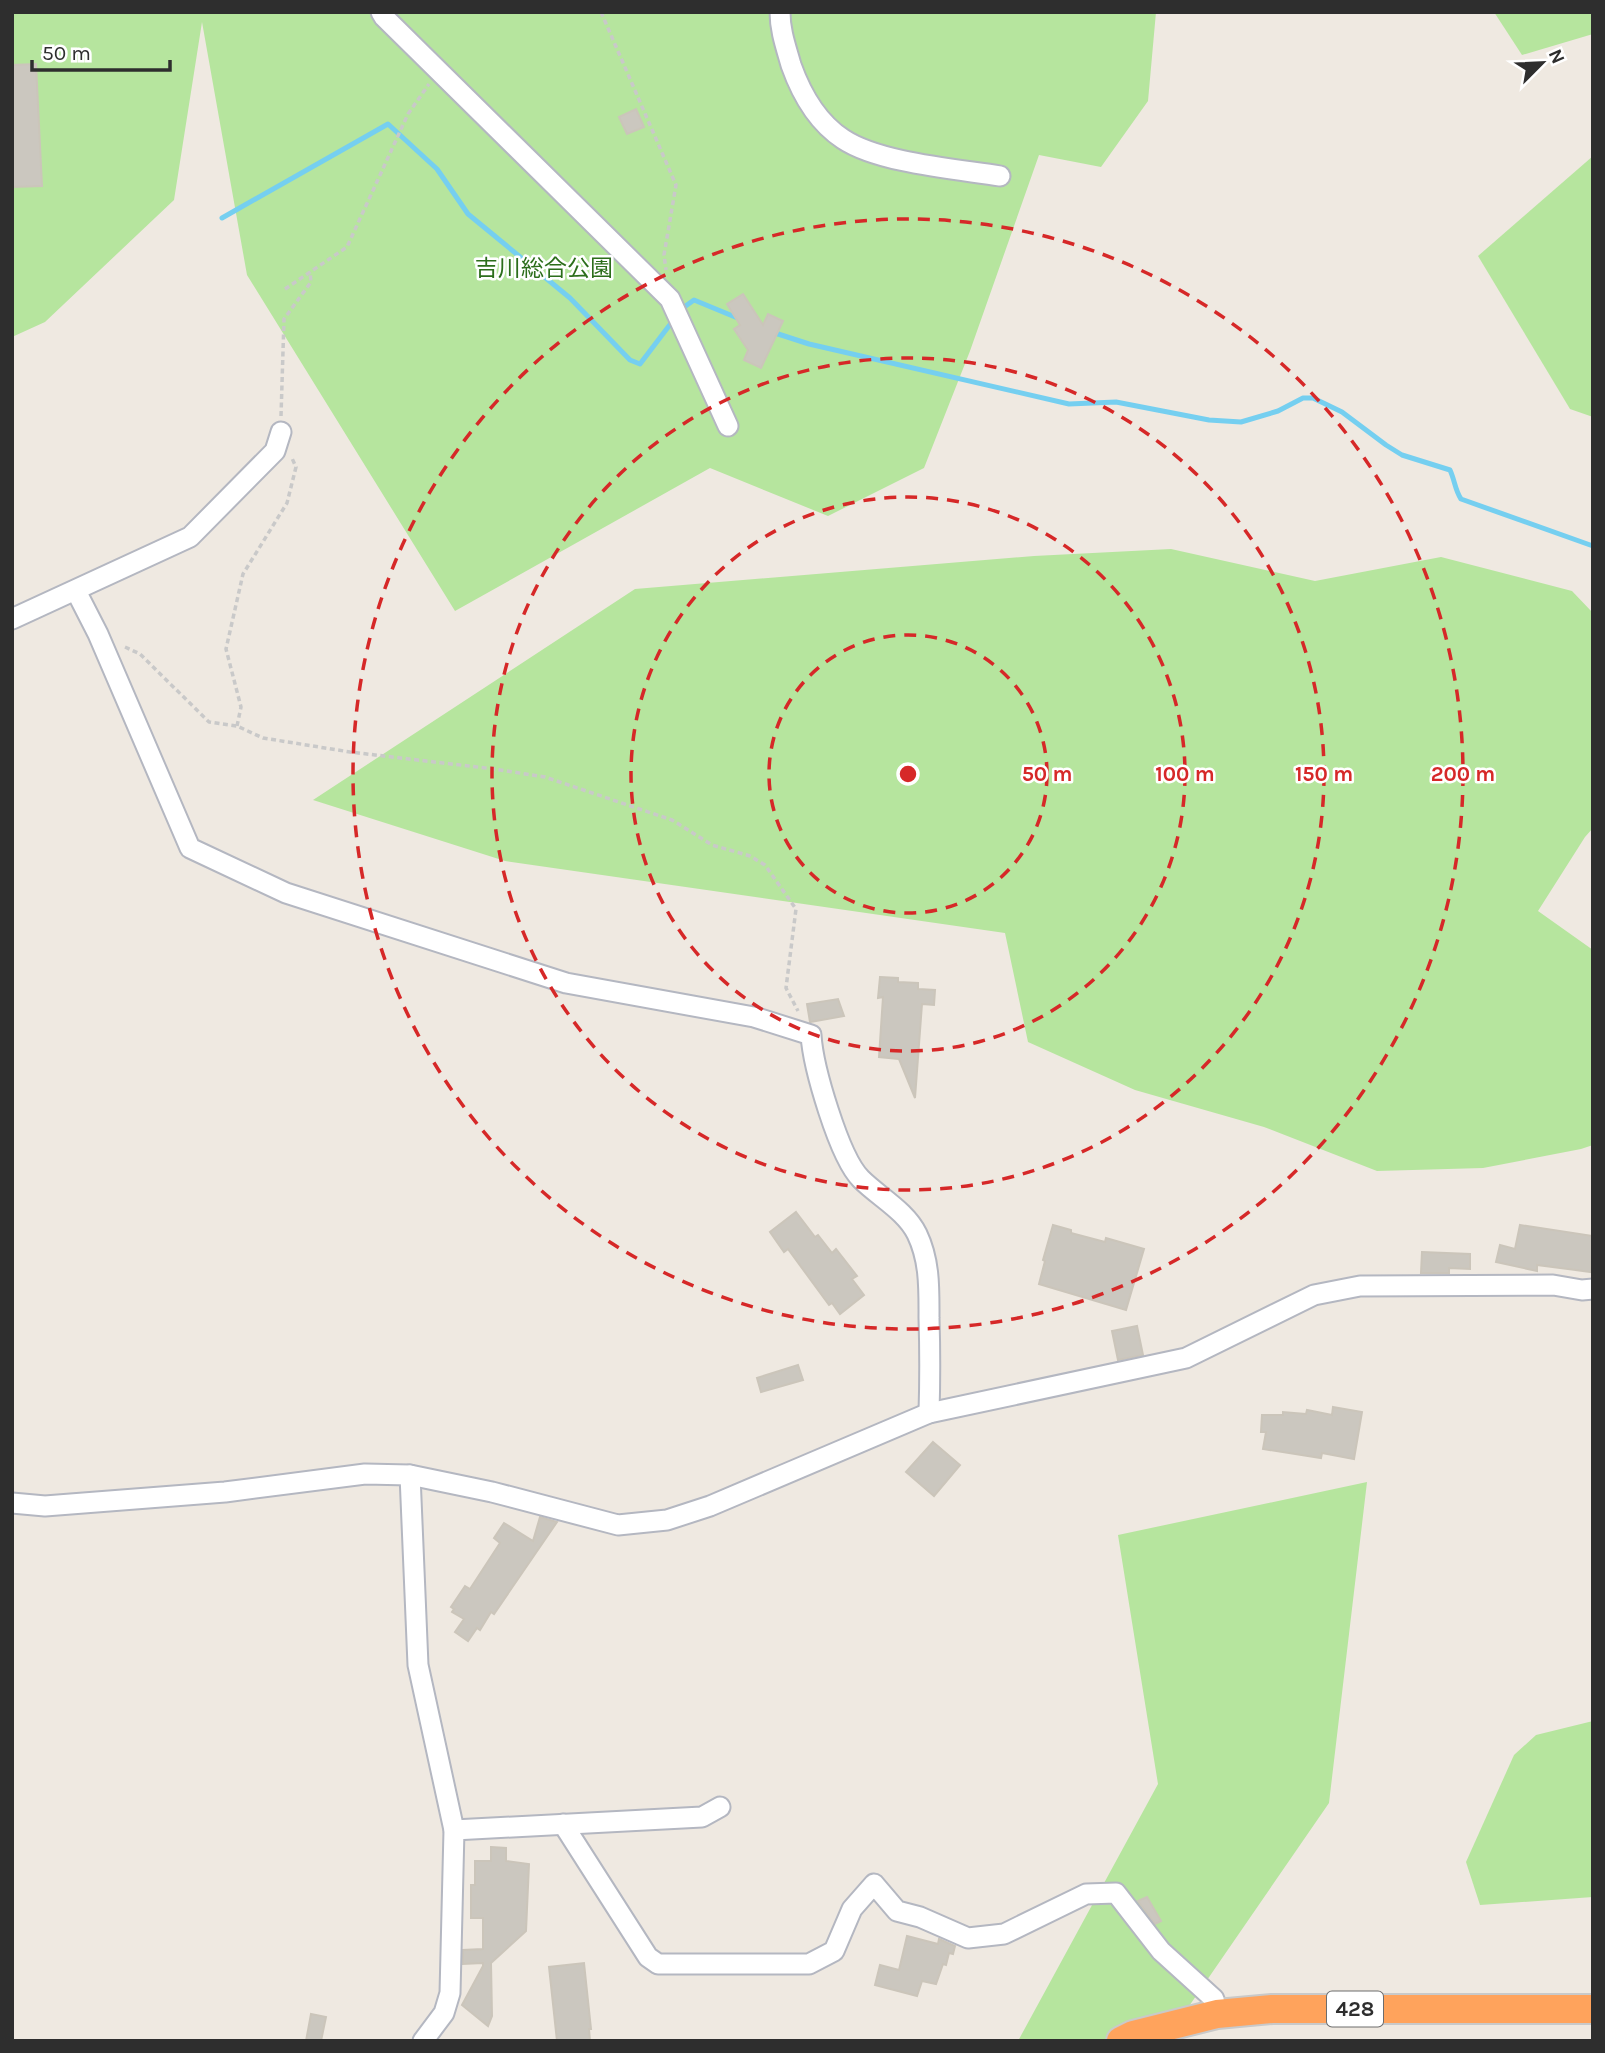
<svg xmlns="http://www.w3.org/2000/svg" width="1605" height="2053" viewBox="0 0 1605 2053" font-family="Karla,'Noto Sans JP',sans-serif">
  <rect width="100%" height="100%" fill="#efe9e1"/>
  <g fill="#b6e59e">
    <path d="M12,12H1156L1148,101L1101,167L1039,155L970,351L924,468L828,516L710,468L455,611L247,275L202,22L174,200L45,322L12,337Z"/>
    <path d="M1494,12H1593V34L1522,55Z"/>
    <path d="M1593,156V417L1570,409L1478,256Z"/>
    <path d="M1171,549L1315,581L1441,557L1572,591L1593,613V828L1585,837L1538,911L1593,950V1145L1581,1149L1483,1168L1377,1171L1264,1127L1135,1090L1028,1042L1005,933L505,861L313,800L635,589L1034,556Z"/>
    <path d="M1367,1482L1329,1803L1165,2041H1018L1158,1784L1118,1535Z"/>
    <path d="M1593,1721V1897L1480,1905L1466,1862L1514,1755L1536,1735Z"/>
  </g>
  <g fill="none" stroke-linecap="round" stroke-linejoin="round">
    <g stroke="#75cff0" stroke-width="5">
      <path d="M222,218L388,124L437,169L468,214L570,298L630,360L640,364L675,318"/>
      <path d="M680,310L694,300L740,319"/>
      <path d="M772,332L809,344L1069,404L1116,402L1209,420L1241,422L1278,411L1303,398H1313L1342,412L1386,445L1402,455L1450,470C1455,481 1455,490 1461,499L1593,546"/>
    </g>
  </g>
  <g fill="#cbc7bf" stroke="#cbc5ba" stroke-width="2">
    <path d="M36,64L42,186L12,187V65Z"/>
    <path d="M636,109L644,127L627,134L619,117Z"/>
    <path d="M743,294L763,325L768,314L783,321L761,368L744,360L748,350L734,329L740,325L727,304Z"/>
    <path d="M880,977L898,978V982L918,983V989L935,990L934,1005L922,1004L915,1098L899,1059L879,1057L883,997L878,998Z"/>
    <path d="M838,999L844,1016L810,1022L807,1004Z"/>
    <path d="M796,1212L815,1237L818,1235L832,1253L836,1249L857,1276L852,1279L864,1295L840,1314L832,1303L829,1305L788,1249L784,1252L770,1232Z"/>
    <path d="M1053,1225L1071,1230V1233L1105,1242L1106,1238L1144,1249L1126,1310L1039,1284L1045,1261L1043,1260Z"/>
    <path d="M1520,1225L1593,1236L1591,1272L1537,1265V1271L1496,1262L1500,1245L1515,1249Z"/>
    <path d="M1422,1252L1470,1254V1269L1449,1268V1273H1421Z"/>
    <path d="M1137,1326L1143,1355L1118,1360L1112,1331Z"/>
    <path d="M798,1365L803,1380L761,1392L757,1378Z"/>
    <path d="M1333,1407L1362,1412L1354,1459L1322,1453L1321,1458L1263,1449L1266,1432H1261L1262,1415H1283V1412L1306,1414L1307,1410L1332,1415Z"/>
    <path d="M933,1442L960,1465L934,1496L906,1472Z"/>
    <path d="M540,1517L557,1522L494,1614L491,1612L480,1630L477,1628L468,1641L455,1632L464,1619L452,1612L454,1609L451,1607L465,1586L470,1589L500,1543L494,1538L504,1523L533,1541Z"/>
    <path d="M491,1847L506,1848V1861L529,1864L526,1931L491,1963L492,2016L488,2026L462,2005L483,1966V1963L463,1964V1950L483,1949V1918H471V1885H475V1861H491Z"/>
    <path d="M1147,1897L1161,1921L1155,1924L1138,1901Z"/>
    <path d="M907,1936L938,1944L939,1939L955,1946L953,1954L949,1953L946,1965L943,1964L936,1984L922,1981L917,1996L875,1985L880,1965L899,1970Z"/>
    <path d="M584,1963L591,2029H589L590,2041H557L549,1967Z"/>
    <path d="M311,2014L326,2017L321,2041H306Z"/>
  </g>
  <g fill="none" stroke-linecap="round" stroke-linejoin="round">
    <defs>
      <g id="minor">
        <path d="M381,12L384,17L670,299L728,426"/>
        <path d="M780,12C780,31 786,47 791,65C801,93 817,122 843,139C879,163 956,169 1000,176"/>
        <path d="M76,591L98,634L190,848L286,893L566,983L754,1017L811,1035C813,1067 839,1157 861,1179C879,1197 906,1211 917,1234C930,1261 929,1289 929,1318C930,1350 930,1381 929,1413"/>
        <path d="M12,619L190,537L275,451L281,432"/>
        <path d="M410,1475L418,1665L454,1830L450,1993L444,2013L423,2041"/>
        <path d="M12,1503L45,1506L225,1492L365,1474L410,1475L492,1492L618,1525L667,1520L710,1506L929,1413L1186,1358L1314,1295L1360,1286L1553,1285L1582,1290L1593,1289"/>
        <path d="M563,1824L648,1957L658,1964H809L834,1951L852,1909L874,1884L897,1911L920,1917L968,1938L1004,1934L1086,1894L1116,1893L1161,1951L1214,1999L1217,2014"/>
        <path d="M454,1830L702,1817L720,1807"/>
      </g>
      <path id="highway" d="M1121,2041L1133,2035L1217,2014L1272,2009H1593"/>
    </defs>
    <use href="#minor" stroke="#b4b7c1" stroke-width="23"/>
    <use href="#highway" stroke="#c9c9c9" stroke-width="32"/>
    <g stroke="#c9c9c9" stroke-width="3.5" stroke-dasharray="5 3.5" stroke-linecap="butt">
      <path d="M601,12L676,185L664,255L666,270"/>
      <path d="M285,289L347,247L408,114L429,84"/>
      <path d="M281,416L284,319L311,282L310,272"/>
      <path d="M125,647L140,654L209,722L237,726L263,738L350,752L494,769L545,777L672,820L712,845L750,856L765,865L796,909L786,988L798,1011"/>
      <path d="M237,726L241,707L226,649L243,574L287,503L296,467L291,456"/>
    </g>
    <use href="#minor" stroke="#fff" stroke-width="19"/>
    <use href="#highway" stroke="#ffa35c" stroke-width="28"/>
  </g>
  <g fill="none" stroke="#d62828" stroke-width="3.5" stroke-dasharray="12 9">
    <circle cx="908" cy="774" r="139"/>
    <circle cx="908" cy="774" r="277"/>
    <circle cx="908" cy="774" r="416"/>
    <circle cx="908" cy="774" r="555"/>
  </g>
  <g text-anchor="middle" stroke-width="5" stroke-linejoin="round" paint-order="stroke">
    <rect fill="#fff" stroke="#6d6d6d" stroke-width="2" x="1327" y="1991.5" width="56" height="35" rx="5"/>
    <g font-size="21" font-weight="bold" fill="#2e2e2e">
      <text x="1355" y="2016">428</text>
    </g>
    <g font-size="23" fill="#2c6e1b" stroke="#fff">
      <text x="544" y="276">吉川総合公園</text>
    </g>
  </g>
  <circle cx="908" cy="774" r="10" fill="#d62828" stroke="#fff" stroke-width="3.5"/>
  <g font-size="21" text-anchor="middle" font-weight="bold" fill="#d62828" stroke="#fff" stroke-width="5" stroke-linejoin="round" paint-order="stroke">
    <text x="1047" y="781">50 m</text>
    <text x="1185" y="781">100 m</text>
    <text x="1324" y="781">150 m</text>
    <text x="1463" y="781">200 m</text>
  </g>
  <rect width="1605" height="2053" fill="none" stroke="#2e2e2e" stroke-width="28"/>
  <g transform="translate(1542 63) rotate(66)" stroke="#ffffff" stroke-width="5" paint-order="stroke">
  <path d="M0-5L12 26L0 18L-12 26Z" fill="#2e2e2e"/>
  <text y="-10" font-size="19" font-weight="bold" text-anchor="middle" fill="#2e2e2e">N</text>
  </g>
  <path d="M32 60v10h138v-10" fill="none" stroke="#2e2e2e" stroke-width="3.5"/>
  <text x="42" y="60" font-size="21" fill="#2e2e2e" stroke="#ffffff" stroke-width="5" paint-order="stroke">50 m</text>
</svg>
